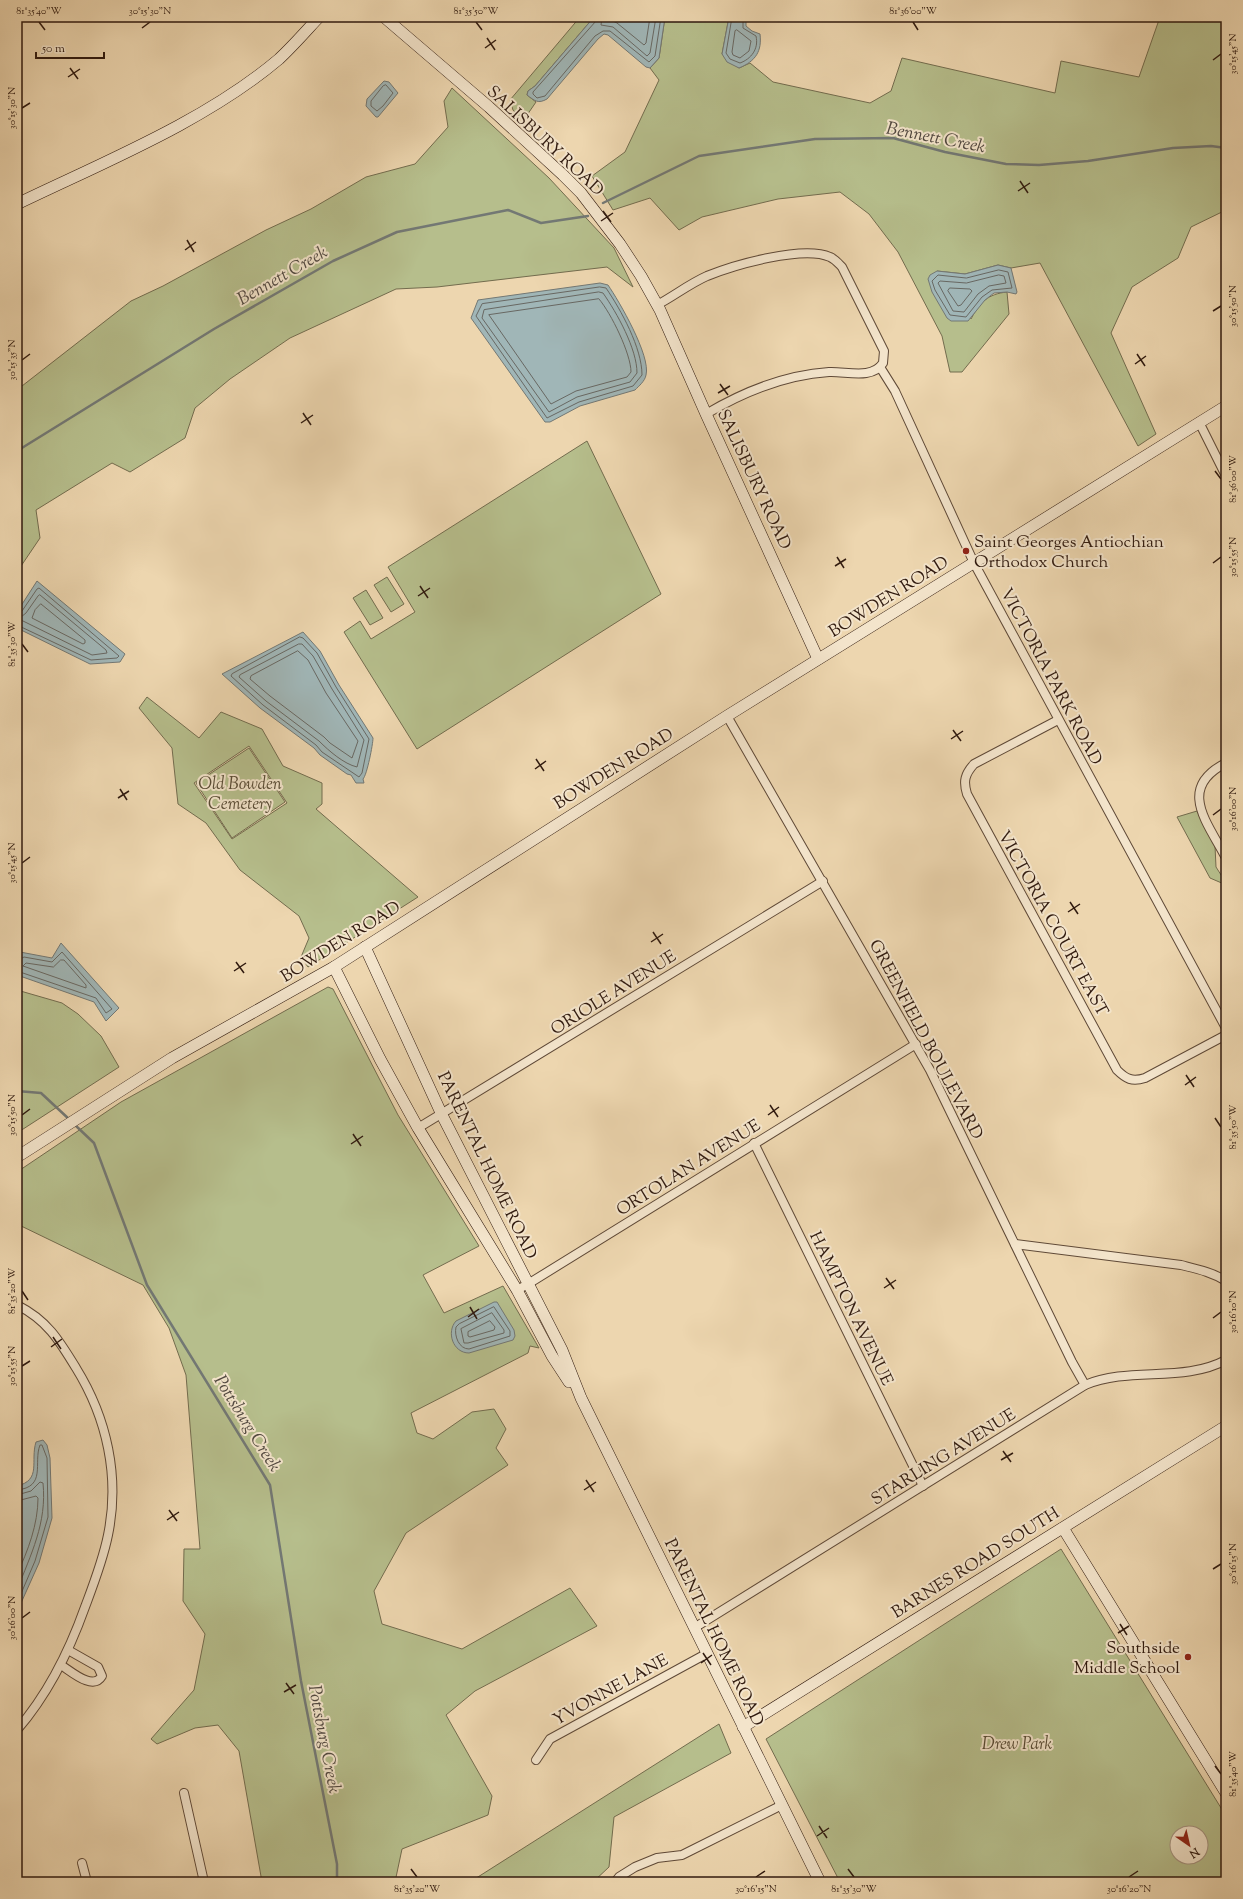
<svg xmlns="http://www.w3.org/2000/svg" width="1243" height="1899" viewBox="0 0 1243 1899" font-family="'Sorts Mill Goudy',serif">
  <rect width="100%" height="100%" fill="#edd6af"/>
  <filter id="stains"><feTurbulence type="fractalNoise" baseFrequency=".005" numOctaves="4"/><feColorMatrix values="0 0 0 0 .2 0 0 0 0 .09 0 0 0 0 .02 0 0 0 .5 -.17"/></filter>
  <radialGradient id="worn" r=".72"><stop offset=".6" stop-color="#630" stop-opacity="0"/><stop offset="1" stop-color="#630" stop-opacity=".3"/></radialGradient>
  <g fill="#b6be8c" stroke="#736c4e" fill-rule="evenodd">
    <path d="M580,17H594L535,86L528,91L527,95L536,102L523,121L513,110L510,100Z"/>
    <path d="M665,17H729L722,54L739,68L750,63L773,82L870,103L891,91L902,58L1055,93L1061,61L1139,77L1160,17H1226V210L1191,227L1178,258L1132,287L1111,333L1156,434L1138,446L1040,263L1011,268L998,265L965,274L937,271L971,319C980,302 988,294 1007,292L1009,314L962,372H950L942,336L898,252L869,214L840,192L778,199L702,217L679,230L650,198L613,210L592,176L625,152L659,80L650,68L659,58Z"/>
    <path d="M452,88L549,178L614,248L633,287L607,267L437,287L396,289L290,338L230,379L195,408L185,438L130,472L112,463L36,510L40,538L17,572V386H22L131,301L163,286L266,230L311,209L366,177L415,164L448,127L444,101Z"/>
    <path d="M587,441L661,594L417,749L344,632L360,621L371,639L415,612L388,567Z"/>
    <path d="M387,577L404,604L391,612L374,585Z"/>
    <path d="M366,590L383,618L370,625L353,598Z"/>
    <path d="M147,697L199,738L221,712L262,729L283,766L322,783V804L316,809L418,897L308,967L301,957L309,938L299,916L240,870L206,823L178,804L172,748L139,708ZM249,746L287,803L232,839L194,783Z"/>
    <path d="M249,748L285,802L232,838L196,783Z"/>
    <path d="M1197,811L1215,846L1216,867L1223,878L1226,879V888L1224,884L1210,878L1177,817Z"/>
    <path d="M328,987L333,989L398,1115L479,1246L423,1275L444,1313L503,1286L539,1348L530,1346L528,1353L411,1413L417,1433L433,1439L472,1412L494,1409L506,1429L496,1448L508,1465L406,1533L374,1591L382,1624L462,1649L570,1588L597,1626L475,1691L446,1715L492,1796L488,1815L402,1849L395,1882H262L239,1751L218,1725L195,1728L157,1744L151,1739L194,1690L205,1634L183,1601L184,1549H200L186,1375L169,1328L143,1285L17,1224V1172L121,1102Z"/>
    <path d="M17,990L62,1003L78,1014L101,1036L119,1067L17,1133Z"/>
    <path d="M1061,1549L1226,1816V1882H840L766,1739ZM1177,1833H1201V1857H1177Z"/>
    <path d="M719,1724L731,1753L614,1817L609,1867L593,1882H470Z"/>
  </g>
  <g fill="#a0b6b7" stroke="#737874">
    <path d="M594,17H665L659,58L650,68L646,67L608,35L604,34L598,39L547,99C538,104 535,101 527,95L528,91L535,86Z"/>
    <path d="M729,17H746V26L752,31L760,34C762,51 756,61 739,68L727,62L722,54Z"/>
    <path d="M384,81L389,82L398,93L378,117H376L366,106L367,99Z"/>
    <path d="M998,265L1011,268L1017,292L1016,294L1007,292L994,293L985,300L968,321H951L947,318L932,292L928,279L930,275L937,271L965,274Z"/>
    <path d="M600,283L608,285C619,301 651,356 646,375C645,381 639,386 635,390L580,406L550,422H545L471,318L478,300Z"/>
    <path d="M37,581L125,654L120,662L90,664L17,628V612Z"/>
    <path d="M303,632L320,651L339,685L373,738C373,744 367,775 363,779L364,783H356L351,775L347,774L320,755L314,748L260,708L222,674Z"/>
    <path d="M61,943L119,1008L106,1021L94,1002L17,975V963L20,952L52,958Z"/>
    <path d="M494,1302H497L514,1330L515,1336L513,1340L469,1353C453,1353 446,1332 456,1321Z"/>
    <path d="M43,1440L47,1445L50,1458L52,1518L39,1563L17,1612V1486C42,1480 30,1461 36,1442Z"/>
  </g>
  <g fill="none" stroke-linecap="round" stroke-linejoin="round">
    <g stroke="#686863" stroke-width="1">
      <path d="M597,17L596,21L533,92V94L537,98L545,96L595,36L603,31H610L649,62L655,56L661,17"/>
      <path d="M602,17L601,25L613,27L647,56L650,53L656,17"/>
      <path d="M608,17L609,19L617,23L644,45L646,43L650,17"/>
      <path d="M732,17L726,53L730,59L740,63C751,59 759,49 756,36L743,28V17"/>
      <path d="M737,30L751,41L749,51L740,58L733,55L732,52L735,31Z"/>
      <path d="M386,85L393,93L383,106L377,111L371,106V101L383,86Z"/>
      <path d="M999,270L1008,272L1012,288L992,290L982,297L966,317L950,315L935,290L932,281L938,275L966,278Z"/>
      <path d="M999,275L1004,276L1006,283L989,286L978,294L964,312L953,311L938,283L940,281L966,283Z"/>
      <path d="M600,287L606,288C621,310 642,348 642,375L633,386L579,402L547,418L476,316L482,304Z"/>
      <path d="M950,288L970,289L972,291L961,305L958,306L948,291Z"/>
      <path d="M599,292L603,293C617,313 637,349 637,373L630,382L577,397L549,412L482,318L484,310Z"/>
      <path d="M599,299C611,313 631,354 631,372L627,377L576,391L551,404L489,315Z"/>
      <path d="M40,595L106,650L107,653L92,655L21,620V617L26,613L38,596Z"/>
      <path d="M41,604L85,640V643L83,644L32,618L35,610Z"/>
      <path d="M17,612L22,611L37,589L39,588L119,656L117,658L91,660L17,625"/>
      <path d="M300,637L303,638L317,653L336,687L369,739L362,773L359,777L322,752L316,745L263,705L231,676L232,674Z"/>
      <path d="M299,644H302L313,656L332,689L364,740L357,767C344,764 329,751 319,741L266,701L239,677L240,675Z"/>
      <path d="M298,651L308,660L326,693L358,741L352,758L330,743L324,737L270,696L250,679L251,676Z"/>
      <path d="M61,960H64L86,985V988L23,966L26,963L53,967Z"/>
      <path d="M17,961L24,957L52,962L62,952L112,1009L106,1013L96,998L17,971"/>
      <path d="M494,1307L510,1331V1336L469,1349C459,1349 454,1336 456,1327L459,1324Z"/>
      <path d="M492,1313L504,1330V1333L468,1343H464L461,1329Z"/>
      <path d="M490,1321L495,1327L494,1330L470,1337L468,1336V1332Z"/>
      <path d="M17,1490C47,1487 33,1463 40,1445H42L47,1458L48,1517L35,1561L17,1603"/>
      <path d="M17,1495L31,1491L40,1482L43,1483C47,1523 31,1554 17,1590"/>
      <path d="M17,1501L36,1496L38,1498C38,1524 28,1551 17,1574"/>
    </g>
    <g stroke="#737874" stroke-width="2.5">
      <path d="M603,203L699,156L815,139L893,138L945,152L1006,164L1039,165L1088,161L1173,148L1211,146L1226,148"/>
      <path d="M17,451L214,329L333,261L397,232L508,210L541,223L588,216"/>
      <path d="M17,1091L41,1093L70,1120"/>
      <path d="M75,1125L94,1143L147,1285L270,1485L301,1681L337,1864V1882"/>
    </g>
    <defs>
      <g id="street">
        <path d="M657,305C674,296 689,284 707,276C734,265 803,245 830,257C835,259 839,264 842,267L884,351L883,363C872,380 846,371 829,372C784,375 743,392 706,414"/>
        <path d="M880,367L895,391L974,563L1226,1028"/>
        <path d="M1199,422L1226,476"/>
        <path d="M727,716L930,1070L1072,1362L1085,1385"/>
        <path d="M1058,720L974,764C965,774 963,781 967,794L1117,1070C1126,1079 1132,1082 1145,1078L1226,1035"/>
        <path d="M1226,763C1176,788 1208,823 1226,858"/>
        <path d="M418,1128L823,881"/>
        <path d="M754,1143L923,1486"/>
        <path d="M1015,1244L1181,1265C1197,1269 1212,1272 1226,1281"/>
        <path d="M517,1290L528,1284L916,1044"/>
        <path d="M17,1305C47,1320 59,1340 76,1368C107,1418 120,1477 108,1535C103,1560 94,1583 85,1607C69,1652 48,1694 17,1730"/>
        <path d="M694,1628L1085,1385C1130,1366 1183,1383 1226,1360"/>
        <path d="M61,1665C72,1672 93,1691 102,1676L98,1667L68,1650"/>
        <path d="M536,1760L550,1739L706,1654"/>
        <path d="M184,1793L204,1882"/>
        <path d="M82,1863L87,1882"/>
        <path d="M615,1882L619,1877L635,1867L657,1858L682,1855L782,1805"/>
      </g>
      <g id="secondary">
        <path d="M384,17L489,107L563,175L581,193L620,244L641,276L660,310L706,414L818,659"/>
        <path d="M17,204C104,162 206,121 279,59C293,46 306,31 319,17"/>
        <path d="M365,947L442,1115L562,1350L581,1398L820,1882"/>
        <path d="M334,967L380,1059L418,1128L517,1290L552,1356L569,1382"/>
        <path d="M17,1157L172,1058L334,967L727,716L1226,406"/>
        <path d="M1063,1528L1226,1793"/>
        <path d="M743,1727L1226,1426"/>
      </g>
    </defs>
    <use href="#street" stroke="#5f4937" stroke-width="10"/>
    <use href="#secondary" stroke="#301a0f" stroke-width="12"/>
    <use href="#street" stroke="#f3e4cb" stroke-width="8"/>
    <use href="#secondary" stroke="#f3e4cb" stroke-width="11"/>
  </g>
  <path fill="none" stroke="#301a0f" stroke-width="1.5" d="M39,22L45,30M476,22L482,30M913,22L918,30M142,28L150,22M487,38L495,50M485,48L496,40M1213,60L1221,54M70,68L78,79M68,77L80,69M22,108L30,103M1020,181L1028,193M1018,191L1030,183M603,211L611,222M601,221L613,213M187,240L194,252M185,250L196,242M1213,311L1221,306M1137,354L1145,366M22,360L30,354M1135,364L1146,356M720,384L728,395M718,393L730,386M303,413L311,425M301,423L313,415M1215,471L1221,479M837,557L844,568M1213,563L1221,557M835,566L846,559M420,586L428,598M418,596L430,588M22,644L28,652M953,730L961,741M951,739L963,731M536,759L544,771M535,769L546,761M120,789L127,800M118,798L129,791M1213,815L1221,809M22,863L30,857M1070,902L1078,914M1068,912L1080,904M653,932L661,944M651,942L663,934M236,962L244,973M234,971L246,963M1186,1075L1194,1087M1185,1085L1196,1077M770,1105L778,1117M22,1115L30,1109M768,1115L779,1107M1215,1118L1221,1127M353,1134L361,1146M351,1144L363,1136M886,1278L894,1289M884,1288L896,1280M22,1291L28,1300M470,1307L477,1319M468,1317L479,1309M1213,1318L1221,1312M53,1337L61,1349M51,1347L62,1339M22,1366L30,1361M1003,1451L1011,1462M1001,1460L1013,1453M586,1480L594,1492M584,1490L596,1482M169,1510L177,1521M167,1520L179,1512M1213,1569L1221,1564M22,1618L30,1612M1120,1624L1127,1635M1118,1633L1129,1626M703,1653L711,1665M701,1663L712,1655M286,1683L294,1694M284,1692L296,1685M1215,1766L1221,1774M819,1826L827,1838M817,1836L829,1828M411,1869L417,1877M848,1869L854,1877M756,1877L765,1871M1129,1877L1138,1871"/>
  <g fill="#8f2418" stroke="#f3e4cb" stroke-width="1.5">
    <circle cx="966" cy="551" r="4"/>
    <circle cx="1188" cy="1657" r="4"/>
  </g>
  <g text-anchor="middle" stroke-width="4" stroke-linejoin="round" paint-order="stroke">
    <g font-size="17" fill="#301a0f" stroke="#f3e4cb">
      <text transform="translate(546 140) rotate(43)" y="6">SALISBURY ROAD</text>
      <text transform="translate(755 479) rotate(65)" y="6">SALISBURY ROAD</text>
      <text transform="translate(888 596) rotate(-32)" y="6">BOWDEN ROAD</text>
      <text transform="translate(1052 676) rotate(62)" y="6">VICTORIA PARK ROAD</text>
      <text transform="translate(613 768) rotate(-32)" y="6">BOWDEN ROAD</text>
      <text transform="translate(1054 923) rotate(61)" y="6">VICTORIA COURT EAST</text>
      <text transform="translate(340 941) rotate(-32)" y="6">BOWDEN ROAD</text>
      <text transform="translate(613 992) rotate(-32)" y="6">ORIOLE AVENUE</text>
      <text transform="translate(927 1039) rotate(62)" y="6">GREENFIELD BOULEVARD</text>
      <text transform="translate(488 1165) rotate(64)" y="6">PARENTAL HOME ROAD</text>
      <text transform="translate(688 1167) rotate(-32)" y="6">ORTOLAN AVENUE</text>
      <text transform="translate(852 1308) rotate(64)" y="6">HAMPTON AVENUE</text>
      <text transform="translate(943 1456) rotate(-32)" y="6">STARLING AVENUE</text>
      <text transform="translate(975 1562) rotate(-32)" y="6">BARNES ROAD SOUTH</text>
      <text transform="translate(715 1632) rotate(64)" y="6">PARENTAL HOME ROAD</text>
      <text transform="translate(610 1689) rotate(-29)" y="6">YVONNE LANE</text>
    </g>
    <g font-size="17" fill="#301a0f" stroke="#f3e4cb" text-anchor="start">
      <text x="974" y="547">Saint Georges Antiochian<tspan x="974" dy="20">Orthodox Church</tspan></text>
      <text x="1180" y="1653" text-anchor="end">Southside<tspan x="1180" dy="20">Middle School</tspan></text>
    </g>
    <g font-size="17" font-style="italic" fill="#584b34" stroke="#f3e4cb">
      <text x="240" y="789">Old Bowden<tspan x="240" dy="20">Cemetery</tspan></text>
      <text x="1017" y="1749">Drew Park</text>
    </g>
    <g font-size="18" font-style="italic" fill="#524941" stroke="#f3e4cb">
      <text transform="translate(936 137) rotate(11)" y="6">Bennett Creek</text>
      <text transform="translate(282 275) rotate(-30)" y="6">Bennett Creek</text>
      <text transform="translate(248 1423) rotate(58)" y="6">Pottsburg Creek</text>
      <text transform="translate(325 1739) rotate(79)" y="6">Pottsburg Creek</text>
    </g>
  </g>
  <rect width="1243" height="1899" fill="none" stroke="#edd6af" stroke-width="44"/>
  <g transform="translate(1189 1845) rotate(146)"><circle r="19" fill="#f3e4cb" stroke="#a59380"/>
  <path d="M0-3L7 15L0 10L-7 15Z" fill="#8f2418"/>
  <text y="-6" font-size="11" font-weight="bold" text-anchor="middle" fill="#301a0f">N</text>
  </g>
  <path d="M36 52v6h68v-6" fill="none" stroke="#301a0f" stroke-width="2"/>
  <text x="42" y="52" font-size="12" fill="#301a0f" stroke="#f3e4cb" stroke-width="3" paint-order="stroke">50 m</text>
  <rect x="22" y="22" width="1199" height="1855" fill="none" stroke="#301a0f" stroke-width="1.5"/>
  <g font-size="10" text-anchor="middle" fill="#301a0f">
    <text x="39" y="14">81°35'40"W</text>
    <text x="150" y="14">30°15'30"N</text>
    <text x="476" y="14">81°35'50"W</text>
    <text x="913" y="14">81°36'00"W</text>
    <text transform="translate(1232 54) rotate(-90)" y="4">30°15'45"N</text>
    <text transform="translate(11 108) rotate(-90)" y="4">30°15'30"N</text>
    <text transform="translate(1232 306) rotate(-90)" y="4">30°15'50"N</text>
    <text transform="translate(11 360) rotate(-90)" y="4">30°15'35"N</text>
    <text transform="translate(1232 479) rotate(-90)" y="4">81°36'00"W</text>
    <text transform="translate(1232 557) rotate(-90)" y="4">30°15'55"N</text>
    <text transform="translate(11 644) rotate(-90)" y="4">81°35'30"W</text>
    <text transform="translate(1232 809) rotate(-90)" y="4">30°16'00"N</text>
    <text transform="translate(11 863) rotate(-90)" y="4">30°15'45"N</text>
    <text transform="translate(11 1115) rotate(-90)" y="4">30°15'50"N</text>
    <text transform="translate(1232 1127) rotate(-90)" y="4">81°35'50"W</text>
    <text transform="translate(11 1291) rotate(-90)" y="4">81°35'20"W</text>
    <text transform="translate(1232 1312) rotate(-90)" y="4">30°16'10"N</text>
    <text transform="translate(11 1366) rotate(-90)" y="4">30°15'55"N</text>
    <text transform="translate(1232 1564) rotate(-90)" y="4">30°16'15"N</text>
    <text transform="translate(11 1618) rotate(-90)" y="4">30°16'00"N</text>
    <text transform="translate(1232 1774) rotate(-90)" y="4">81°35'40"W</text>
    <text x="417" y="1892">81°35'20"W</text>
    <text x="756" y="1892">30°16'15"N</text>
    <text x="854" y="1892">81°35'30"W</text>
    <text x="1129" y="1892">30°16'20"N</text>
  </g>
  <rect width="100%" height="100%" filter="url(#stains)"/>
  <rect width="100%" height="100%" fill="url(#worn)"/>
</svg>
